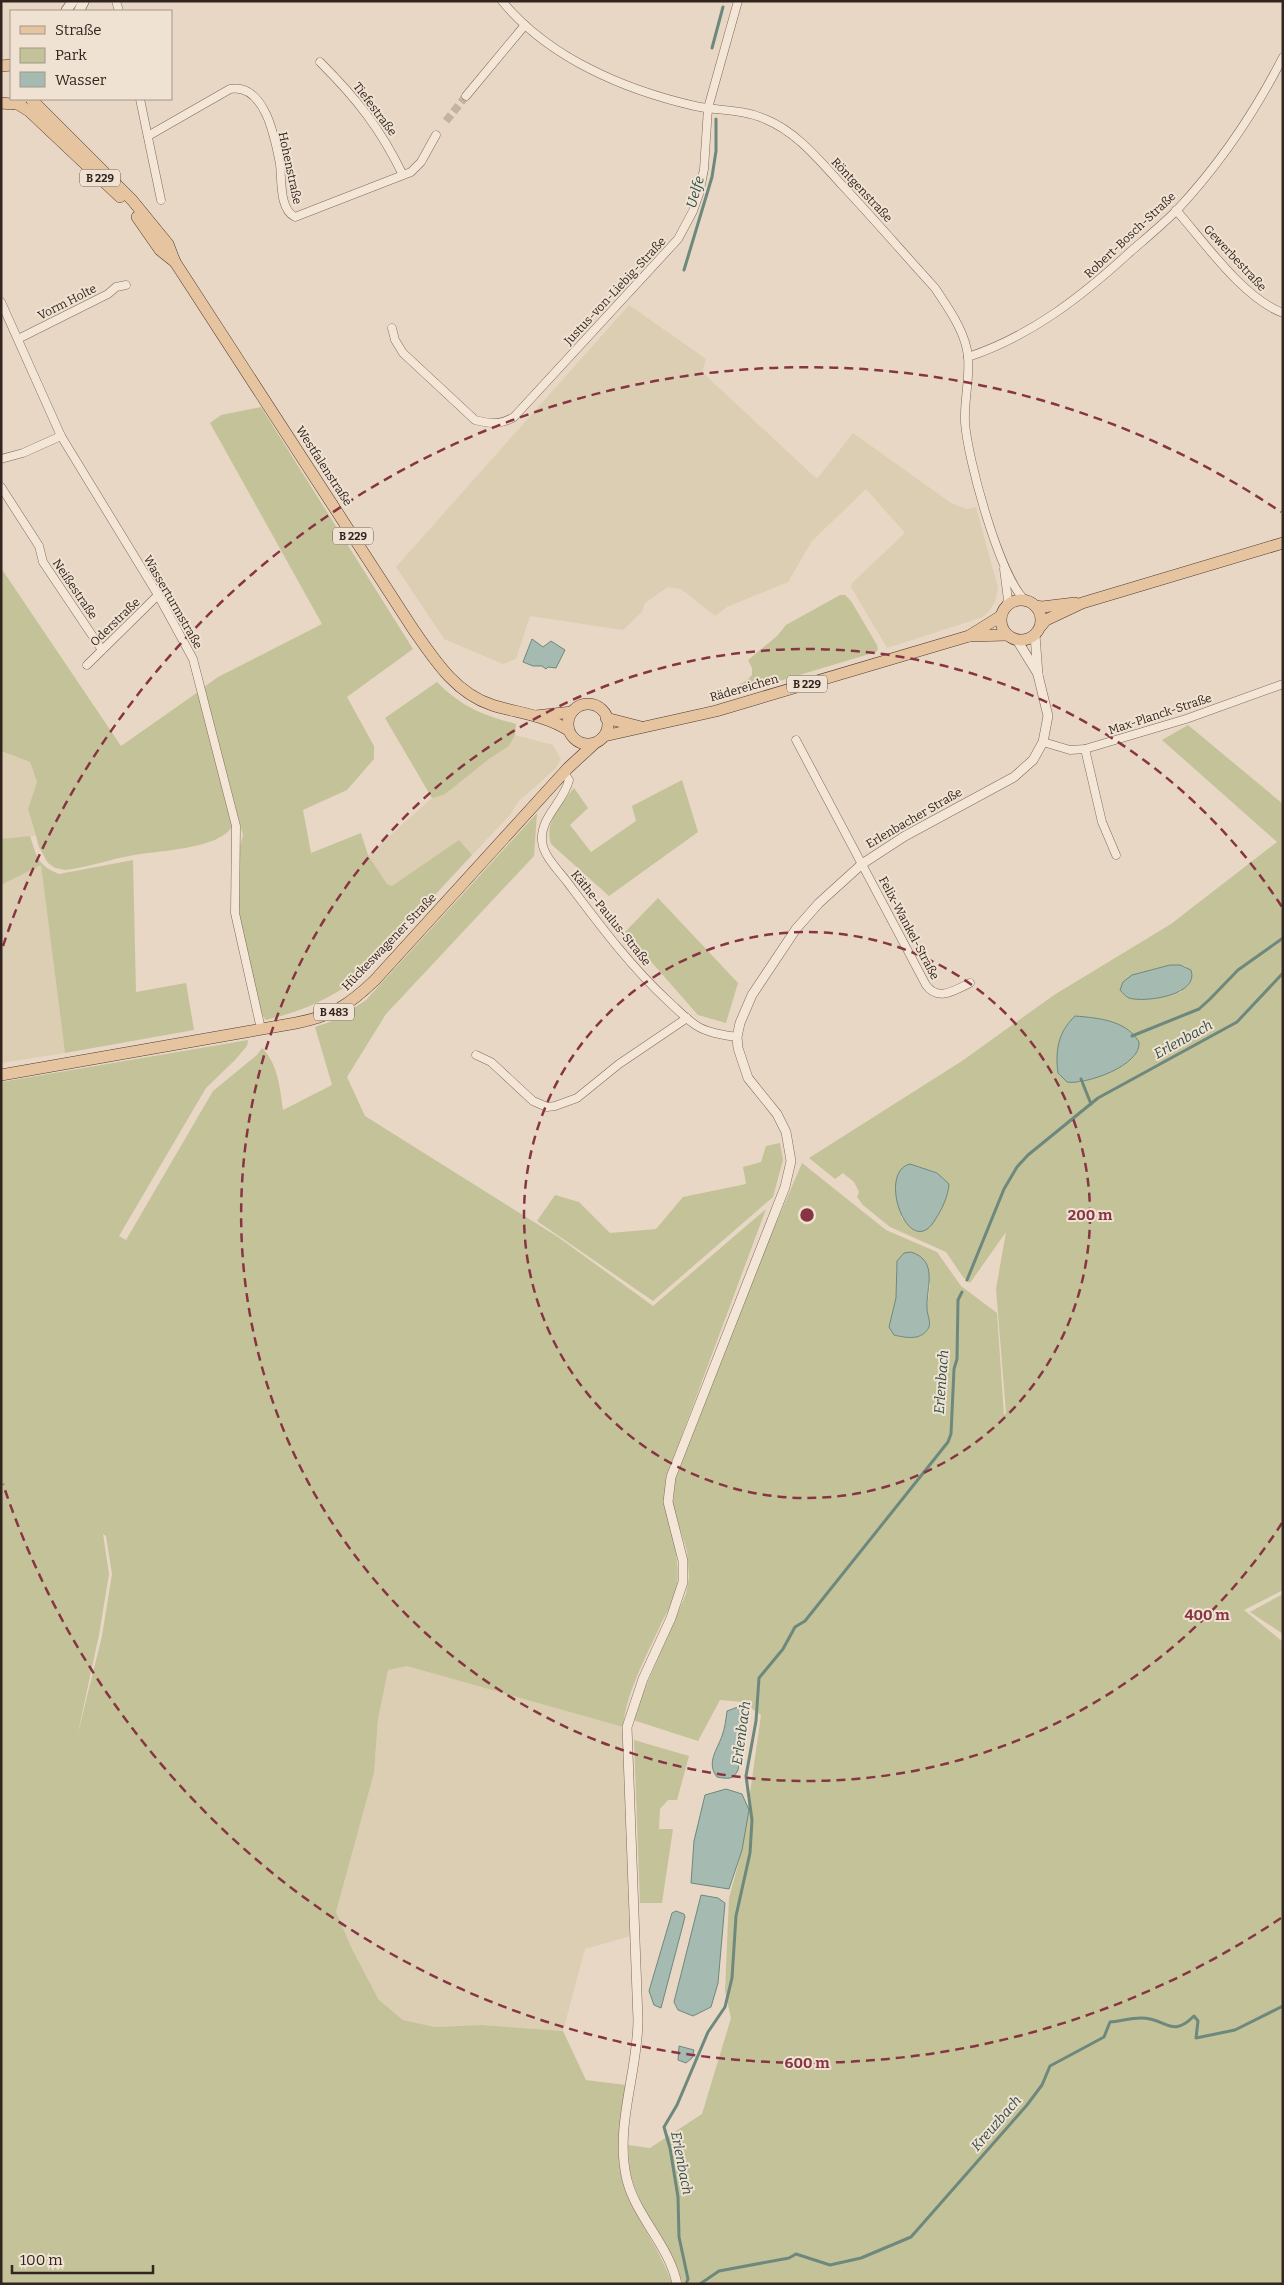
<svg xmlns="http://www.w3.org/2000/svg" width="1284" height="2285" viewBox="0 0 1284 2285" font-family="Bitter,serif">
  <rect width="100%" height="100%" fill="#e8d7c4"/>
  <g fill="#dcceb2">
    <path d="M629,305L706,359L702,372L817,479L853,433L951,503L967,509L976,507L998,588L995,602L989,611L983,617L887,648L851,587L852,583L905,533L866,489L812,541L788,582L727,607L715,616L681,589L668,587L645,603L642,612L623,630L530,616L516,659L503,664L444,639L396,567Z"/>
    <path d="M515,735L553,745L561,759L556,768L518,802L510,815L472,855L458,841L398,884L392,886L387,884L368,855L432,798L444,795L489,759L509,746Z"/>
    <path d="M1,751L30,762L37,782L28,809L35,836L1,839Z"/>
    <path d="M41,864L65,1053L1,1063V885Z"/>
    <path d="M407,1665L623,1727L631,1936L585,1949L563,2031L482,2025L434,2027L403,2020L380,2001L351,1948L336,1912L374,1773L378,1719L387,1670Z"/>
  </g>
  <g fill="#c4c299" fill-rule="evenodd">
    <path d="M261,407L413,649L347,697L374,746V759L347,790L303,810L311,853L361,833L368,855L387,884L392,886L459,840L472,855L358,978C330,999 300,1012 266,1020C251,1005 237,904 237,881C236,865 239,850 243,835L204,687L218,677L322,624L210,423L221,415Z"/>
    <path d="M1,568L121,746L198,692L232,826C221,849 156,851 134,855C111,859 89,867 65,870L55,868L48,863L39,847L28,809L37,782L30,762L1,751Z"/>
    <path d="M840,595H845L851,601L877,645L878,649L876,652L733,695L731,689L746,681L752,675V668L748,660L777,636L786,625Z"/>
    <path d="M437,682C462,707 482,715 516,724L515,735L509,746L489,759L444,795L432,798L385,718Z"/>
    <path d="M1188,725L1283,804V1590L1244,1610L1283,1642V2284H683C671,2245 641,2215 631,2175C629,2166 629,2154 628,2145L650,2148L702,2114L731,2018L725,1991L729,1898L742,1850L761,1715L743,1702L720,1700L698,1741L633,1720L636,1709L686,1594L689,1577L687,1551L673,1506L675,1478L762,1256L802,1163L886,1230L937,1252L961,1286L997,1313L1004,1415L1006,1413L996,1289L1006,1232L970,1283L963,1277L946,1252L890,1227L863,1205L857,1197L859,1192L854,1182L843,1173L835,1179L809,1158L962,1061L1054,995L1171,924L1277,842L1162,740ZM1170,965L1186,966L1181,992L1137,999L1132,975ZM1075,1016L1109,1021L1129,1030L1135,1056L1112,1071L1080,1083L1057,1062C1058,1043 1061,1030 1075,1016ZM910,1164L938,1173L912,1229L901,1217ZM911,1252L922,1258L930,1286L927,1307L928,1318L903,1337L894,1335L889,1327L896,1298V1268Z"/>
    <path d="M682,780L698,832L609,896L551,844C544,822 561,804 574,788L588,808L570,825L591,852L636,821L632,806Z"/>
    <path d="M537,813L534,856L386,1014L347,1077L365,1116L558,1237L653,1306L766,1209L666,1478C661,1516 684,1553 676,1591C673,1603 665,1615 660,1626C646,1657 626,1693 623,1727L407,1666L388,1670L378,1719L374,1773L336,1912L352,1949L379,2000L403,2020L435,2027L482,2025L563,2031L586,2080L626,2085C622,2123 613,2162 629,2198C642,2228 662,2253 672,2284H1V1082L248,1040L247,1046L235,1060L206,1088L119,1236L126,1240L213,1091L257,1055L262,1048C278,1064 280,1088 283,1110L332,1085L315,1027L338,1019L366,1000ZM103,1534L106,1536L112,1574L102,1636L77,1737L99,1635L109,1574Z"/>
    <path d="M30,836C37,857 37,865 59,874L133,860L136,992L186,983L194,1030L65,1053L41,865L1,885V839Z"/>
    <path d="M658,898L738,983L726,1023L698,1015L625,932Z"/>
    <path d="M780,1143L783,1160L773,1197L653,1301L537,1221L555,1195L579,1202L610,1233L656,1229L683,1197L746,1184L743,1167L761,1162L766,1146Z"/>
    <path d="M1283,1594V1634L1250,1612Z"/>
    <path d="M634,1740L689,1756L677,1800H668L660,1809L659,1829H673L662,1903H640Z"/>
  </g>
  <g fill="#a5bbb1" stroke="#6d887d">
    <path d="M532,639L543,647L551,641L565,650L556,668L548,667L546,669L542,666H533L523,662Z"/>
    <path d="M1170,965H1180L1191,970C1200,995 1145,1003 1129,998C1126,997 1123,993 1120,990L1123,982L1132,975Z"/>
    <path d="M1075,1016C1098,1018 1126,1020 1139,1042C1142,1065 1086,1085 1067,1082L1058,1073C1055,1051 1058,1032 1075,1016Z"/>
    <path d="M910,1164L937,1173L949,1184C948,1197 942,1209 935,1220C909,1263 876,1172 910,1164Z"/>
    <path d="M911,1252C939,1261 926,1287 927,1308C927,1315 931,1321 929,1327C922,1341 907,1338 894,1335L889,1327L896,1298L897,1261L904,1253Z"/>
    <path d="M746,1704L748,1711L738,1770C733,1780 728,1779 717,1777C706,1763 717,1750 722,1736C725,1728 726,1719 727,1711Z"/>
    <path d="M726,1789L742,1794L749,1810L742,1850L729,1889L691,1883L694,1841L705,1795Z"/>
    <path d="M701,1895L718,1898L725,1903L718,1983L711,2007L693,2016L678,2010L674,2002Z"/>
    <path d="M676,1911L684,1914L685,1917L661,2008L654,2005L649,1991L672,1913Z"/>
    <path d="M679,2046L694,2050L692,2058L686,2063L678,2060Z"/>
  </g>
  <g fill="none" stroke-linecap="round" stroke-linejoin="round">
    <g stroke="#6d887d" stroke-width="3">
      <path d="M712,48L723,7"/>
      <path d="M684,270L712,177L716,151V119"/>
      <path d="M1132,1036L1199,1009L1210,999L1238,970L1283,938"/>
      <path d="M1081,1079L1091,1104"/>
      <path d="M967,1280L1004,1189L1017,1167L1028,1155L1098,1098L1237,1022L1283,973"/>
      <path d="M686,2284L688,2279L679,2237L678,2197L670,2148L664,2127L677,2105L708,2032L725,2007L732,1978L736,1916L750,1853L752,1820L746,1776L756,1721L759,1678L783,1649L795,1627L805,1621L948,1442L951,1434L954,1369L957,1359L958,1300L962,1292"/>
      <path d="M700,2284L719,2271L789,2258L796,2254L830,2265L861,2258L911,2237L1027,2105L1042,2085L1050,2066L1104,2037L1110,2022C1120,2021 1131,2018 1141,2018C1167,2018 1171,2039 1194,2016L1198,2021L1196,2038L1235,2030L1283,2006"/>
    </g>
    <path stroke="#c4b3a3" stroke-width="8" stroke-dasharray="8 4" stroke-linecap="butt" d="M446,121L466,96"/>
    <defs>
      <g id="minor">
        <path d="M116,1L119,11"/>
        <path d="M502,1C549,58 625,90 695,106C718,111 743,109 765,119C797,132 819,160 842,185C874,219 904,254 935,288C948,308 966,332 968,357C970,378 964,400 965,422C967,457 1000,579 1026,601"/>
        <path d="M320,62C357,99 380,128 403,175"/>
        <path d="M466,96L525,25"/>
        <path d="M140,99L161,200"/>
        <path d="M148,136L230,89C265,83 275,138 280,164C282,180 279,209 295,217L411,172L421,162L436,135"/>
        <path d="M1176,210C1205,243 1243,298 1283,313"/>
        <path d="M1,302L61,436L158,595L193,659L236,826L235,913L261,1029"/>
        <path d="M392,328L395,340L403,353L475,420C491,424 500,425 514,417L678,239L693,211L699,194L704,169L708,108L738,1"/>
        <path d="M18,339L108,294L116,287L126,285"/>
        <path d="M968,357C1031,336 1081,297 1129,253C1145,239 1162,225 1177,210C1219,165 1255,112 1283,57"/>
        <path d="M1,459L23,453L61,436"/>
        <path d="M1,487L39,546L43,562L102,650"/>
        <path d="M1004,569L1008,600L1006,606"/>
        <path d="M87,665L158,595"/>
        <path d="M796,740L926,985C938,1002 955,990 970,983"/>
        <path d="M1043,742L1070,750L1085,749L1186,719L1283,684"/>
        <path d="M1085,749L1102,822L1116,855"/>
        <path d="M564,773L569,780C564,802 540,817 542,841C543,856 560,872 568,883C599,924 630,966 668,1001C678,1010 686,1019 697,1026C708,1033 724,1035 737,1037"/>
        <path d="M476,1055L491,1062L533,1101L547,1107L555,1106L577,1098L619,1064L687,1018"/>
      </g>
      <g id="tertiary">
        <path d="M1017,640L1038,674"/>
        <path d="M677,2284C669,2245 637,2218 627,2180C614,2127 638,2072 638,2020L627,1727L643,1679L671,1618L683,1582V1561L668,1502L671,1477L785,1187L791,1161L786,1132L777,1114L748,1078L738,1048L737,1037L740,1023L752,995L796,929L819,903L862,864L905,836L1014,777L1033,760L1043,742L1048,716L1038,675L1035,635"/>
      </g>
      <g id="secondary">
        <path d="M66,11L73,1"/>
        <path d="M79,11L84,1"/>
      </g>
      <g id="primary">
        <path d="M1,66L11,65"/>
        <path d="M31,99L132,200L168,244L175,262L413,629C434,659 455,693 492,705C517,713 545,715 568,730"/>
        <path d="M1,103L12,104L21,100"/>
        <path d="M16,103L29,111L120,197"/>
        <path d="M137,217L160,250L175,262"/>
        <circle cx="1021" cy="620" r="20"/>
        <path d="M1035,606L1042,607L1075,603"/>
        <path d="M1041,626L1046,620L1082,603L1283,543"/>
        <path d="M969,636L1007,635"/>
        <circle cx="588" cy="724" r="20"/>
        <path d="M536,716L572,712"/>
        <path d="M606,718L641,727"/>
        <path d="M604,736L716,711L969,636L1001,616"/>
        <path d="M1,1075L296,1023C332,1016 349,1005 375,980L568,768L594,744"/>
      </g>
    </defs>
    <use href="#minor" stroke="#80695d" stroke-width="9"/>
    <use href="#tertiary" stroke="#80695d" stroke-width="10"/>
    <use href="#secondary" stroke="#624b40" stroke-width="11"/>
    <use href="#primary" stroke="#4e3930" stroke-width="12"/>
    <use href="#minor" stroke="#f4e6d6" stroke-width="8"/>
    <use href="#tertiary" stroke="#f4e6d6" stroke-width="9"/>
    <use href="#secondary" stroke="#f4e6d6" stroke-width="10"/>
    <use href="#primary" stroke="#e6c4a0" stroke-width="11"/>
  </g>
  <g fill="none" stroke="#873543" stroke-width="2.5" stroke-dasharray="9 6">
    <circle cx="807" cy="1215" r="283"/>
    <path d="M1282 1523A566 566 0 1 1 1282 907"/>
    <path d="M1281 1918A848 848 0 0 1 3 1484M3 946A848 848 0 0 1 1281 512"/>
  </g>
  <g text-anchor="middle" stroke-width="4" stroke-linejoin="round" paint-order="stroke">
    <g fill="#f0e2d2" stroke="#6b5e55" stroke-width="1">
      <rect x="80" y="169.5" width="40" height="17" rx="4"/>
      <rect x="333" y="527.5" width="40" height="17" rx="4"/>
      <rect x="787" y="675.5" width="40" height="17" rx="4"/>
      <rect x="314" y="1003.5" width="40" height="17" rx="4"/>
    </g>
    <g font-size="11" font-weight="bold" fill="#32251f">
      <text x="100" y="182">B 229</text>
      <text x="353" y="540">B 229</text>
      <text x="807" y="688">B 229</text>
      <text x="334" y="1016">B 483</text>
    </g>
    <g font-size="12" fill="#32251f" stroke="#f0e2d2">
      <text transform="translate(375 109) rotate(53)" y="4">Tiefestraße</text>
      <text transform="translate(290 168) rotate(78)" y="4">Hohenstraße</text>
      <text transform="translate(862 190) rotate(47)" y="4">Röntgenstraße</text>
      <text transform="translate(1130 235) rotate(-43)" y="4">Robert-Bosch-Straße</text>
      <text transform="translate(1235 258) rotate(47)" y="4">Gewerbestraße</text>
      <text transform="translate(615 291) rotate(-47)" y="4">Justus-von-Liebig-Straße</text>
      <text transform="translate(67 302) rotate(-27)" y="4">Vorm Holte</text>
      <text transform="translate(324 466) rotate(57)" y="4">Westfalenstraße</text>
      <text transform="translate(75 589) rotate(56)" y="4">Neißestraße</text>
      <text transform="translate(173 602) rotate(60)" y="4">Wasserturmstraße</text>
      <text transform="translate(115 622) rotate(-44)" y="4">Oderstraße</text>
      <text transform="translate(744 688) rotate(-16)" y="4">Rädereichen</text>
      <text transform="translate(1160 714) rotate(-18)" y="4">Max-Planck-Straße</text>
      <text transform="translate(914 818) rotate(-30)" y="4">Erlenbacher Straße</text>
      <text transform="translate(611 918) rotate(51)" y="4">Käthe-Paulus-Straße</text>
      <text transform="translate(909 928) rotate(62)" y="4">Felix-Wankel-Straße</text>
      <text transform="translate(389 942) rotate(-46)" y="4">Hückeswagener Straße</text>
    </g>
    <g font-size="14" font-style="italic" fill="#305048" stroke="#f0e2d2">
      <text transform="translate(695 192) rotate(-74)" y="5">Uelfe</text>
      <text transform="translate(1183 1039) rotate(-29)" y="5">Erlenbach</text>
      <text transform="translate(941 1382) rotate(-86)" y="5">Erlenbach</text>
      <text transform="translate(741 1733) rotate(-82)" y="5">Erlenbach</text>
      <text transform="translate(996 2123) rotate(-49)" y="5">Kreuzbach</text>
      <text transform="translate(682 2163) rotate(79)" y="5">Erlenbach</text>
    </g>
  </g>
  <circle cx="807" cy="1215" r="8" fill="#873543" stroke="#f0e2d2" stroke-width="2.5"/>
  <g font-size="15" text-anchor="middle" font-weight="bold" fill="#873543" stroke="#f0e2d2" stroke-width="4" stroke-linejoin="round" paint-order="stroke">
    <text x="1090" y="1220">200 m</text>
    <text x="1207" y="1620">400 m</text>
    <text x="807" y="2068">600 m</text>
  </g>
  <rect width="1284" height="2285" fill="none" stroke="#32251f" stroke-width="5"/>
  <rect x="10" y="10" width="162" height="90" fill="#f0e2d2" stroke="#a4968a"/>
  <rect x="20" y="26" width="25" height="8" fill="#e6c4a0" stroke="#a4968a"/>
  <text x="55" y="35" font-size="15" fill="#32251f">Straße</text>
  <rect x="20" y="48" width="25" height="15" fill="#c4c299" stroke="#a4968a"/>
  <text x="55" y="60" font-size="15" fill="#32251f">Park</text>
  <rect x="20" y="72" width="25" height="15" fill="#a5bbb1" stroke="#a4968a"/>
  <text x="55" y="85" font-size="15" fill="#32251f">Wasser</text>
  <path d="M12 2265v8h141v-8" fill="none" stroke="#32251f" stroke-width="2.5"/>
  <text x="20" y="2265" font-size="15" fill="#32251f" stroke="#f0e2d2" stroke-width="4" paint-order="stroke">100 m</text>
</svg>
